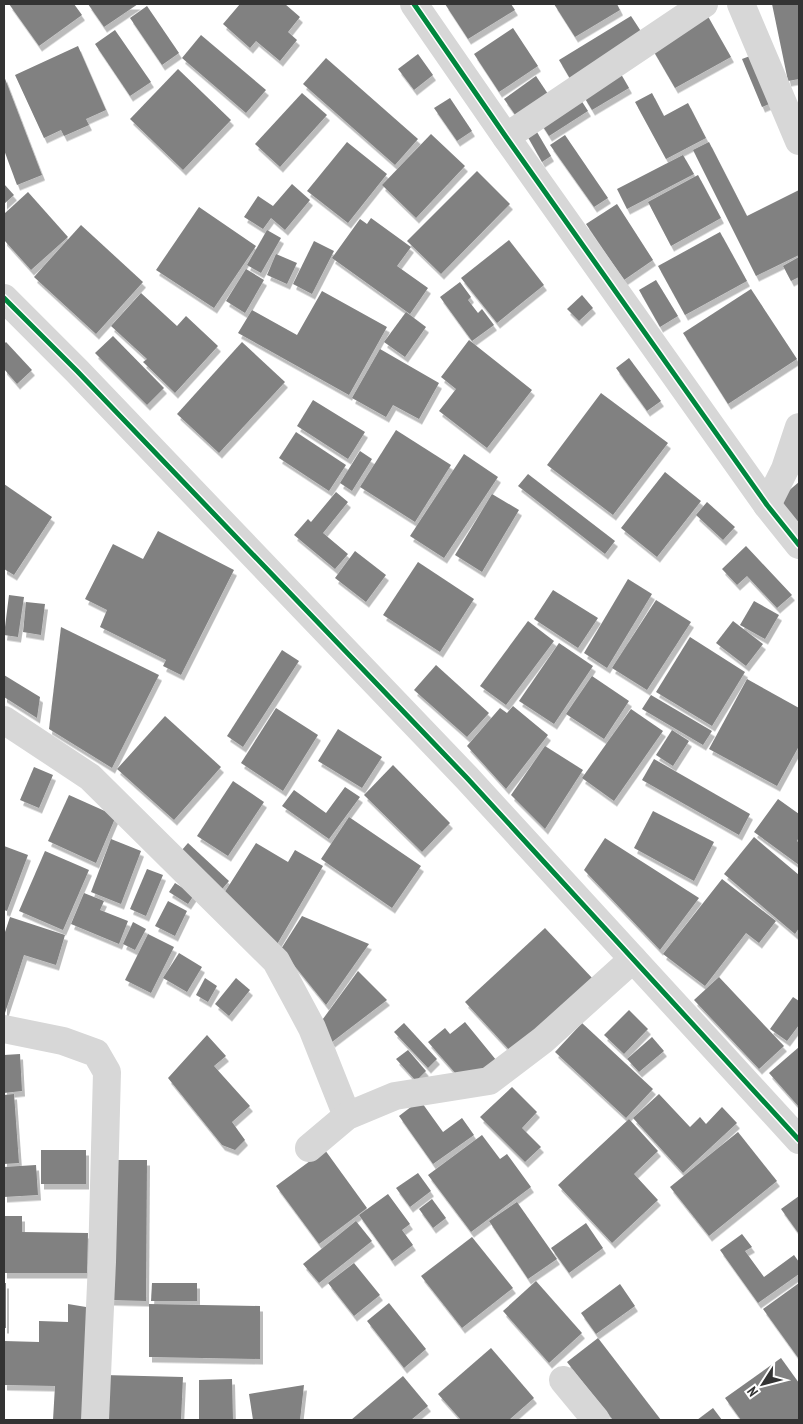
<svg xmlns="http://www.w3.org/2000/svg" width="803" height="1424" viewBox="0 0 803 1424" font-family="'PT Sans Narrow',sans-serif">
  <defs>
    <filter id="shadow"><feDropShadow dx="3" dy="5.5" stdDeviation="0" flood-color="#0004"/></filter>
  </defs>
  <rect width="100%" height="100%" fill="#fff"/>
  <g fill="#818181" filter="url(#shadow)">
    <path d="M9,4H74L82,15L39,46Z"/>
    <path d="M88,4H138L104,27Z"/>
    <path d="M240,4H285L300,17L288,32L297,40L280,61L256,41L250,48L223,24Z"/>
    <path d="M445,4H511L515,10L468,39Z"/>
    <path d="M554,4H617L620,10L575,37Z"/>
    <path d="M772,4H799V79L788,81Z"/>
    <path d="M147,6L179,53L162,65L130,18Z"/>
    <path d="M706,13L731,57L675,88L650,45Z"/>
    <path d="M631,16L644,36L572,82L559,60Z"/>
    <path d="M513,28L538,66L499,92L474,54Z"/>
    <path d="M115,30L151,82L130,96L95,44Z"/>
    <path d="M201,35L266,90L246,113L182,58Z"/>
    <path d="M78,46L106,110L86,119L89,125L64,136L61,130L44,138L15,75Z"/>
    <path d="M758,53L779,100L762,107L742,59Z"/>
    <path d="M418,54L433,75L414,90L398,69Z"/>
    <path d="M326,58L418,139L395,165L303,84Z"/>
    <path d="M178,69L231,120L183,170L130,119Z"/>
    <path d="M621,74L629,88L592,110L584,97Z"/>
    <path d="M4,76L42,175L17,185L4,150Z"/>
    <path d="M536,76L548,94L516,116L504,99Z"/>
    <path d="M302,93L327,115L280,167L255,144Z"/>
    <path d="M652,93L664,116L688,103L706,138L666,159L635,102Z"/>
    <path d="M579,97L588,111L549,136L540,122Z"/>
    <path d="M450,98L472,131L457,141L434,108Z"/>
    <path d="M534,127L551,156L542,162L525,132Z"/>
    <path d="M431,134L465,166L416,218L382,185Z"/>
    <path d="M565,135L608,198L594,207L550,145Z"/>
    <path d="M347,142L387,174L348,223L307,191Z"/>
    <path d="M709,142L747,216L799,190V255L756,276L693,150Z"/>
    <path d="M683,155L694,174L627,209L617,189Z"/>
    <path d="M477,171L510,204L441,274L407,241Z"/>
    <path d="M698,175L721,218L671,246L648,202Z"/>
    <path d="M4,184L14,195L4,204Z"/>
    <path d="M292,184L310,200L285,230L271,218L263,229L244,217L258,196L273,206Z"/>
    <path d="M28,192L68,237L31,270L4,240V214Z"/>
    <path d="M617,204L653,260L624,280L586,224Z"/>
    <path d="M199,207L256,246L214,308L156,270Z"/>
    <path d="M371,218L411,247L397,266L428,288L410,314L332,258L360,219L367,224Z"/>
    <path d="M81,225L143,282L96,334L34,277Z"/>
    <path d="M267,230L281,238L261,273L247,265Z"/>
    <path d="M720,232L747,281L685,315L658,266Z"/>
    <path d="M509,240L544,285L497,323L461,278Z"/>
    <path d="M314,241L334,251L312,294L293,284Z"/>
    <path d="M276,254L297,263L287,284L267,275Z"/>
    <path d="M799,257V277L791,281L783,266Z"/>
    <path d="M246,269L264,280L245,313L226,301Z"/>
    <path d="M656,280L678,316L660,327L639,290Z"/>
    <path d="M460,282L471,297L468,300L478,313L482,309L494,325L472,341L440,297Z"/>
    <path d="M751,289L797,359L728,404L683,333Z"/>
    <path d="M322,291L387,327L349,395L238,333L252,310L297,335Z"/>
    <path d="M141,293L177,326L186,316L218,346L175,393L143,362L147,359L111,326Z"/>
    <path d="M582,295L593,308L579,321L567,309Z"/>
    <path d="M406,312L426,327L405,357L384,342Z"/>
    <path d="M113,336L164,388L147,405L95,353Z"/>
    <path d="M469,340L532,390L487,448L439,411L456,389L441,377Z"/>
    <path d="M6,342L32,370L17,384L4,369V344Z"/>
    <path d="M242,342L285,382L219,453L177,414Z"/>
    <path d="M380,349L439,383L419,419L393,405L386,417L352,398Z"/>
    <path d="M629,358L661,401L647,411L616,368Z"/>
    <path d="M601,393L668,443L613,515L547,465Z"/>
    <path d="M313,400L365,432L348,459L297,426Z"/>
    <path d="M396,430L451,465L415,522L360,487Z"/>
    <path d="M296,432L346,465L329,491L279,458Z"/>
    <path d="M360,451L372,459L352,491L340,483Z"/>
    <path d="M464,454L498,477L444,558L410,536Z"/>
    <path d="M665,472L701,501L657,557L621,528Z"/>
    <path d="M528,474L615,541L605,554L518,486Z"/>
    <path d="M799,482V536L773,504Z"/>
    <path d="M4,484L52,517L14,575L4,569Z"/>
    <path d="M336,492L348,502L323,533L348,554L335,569L294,535L308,519L311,522Z"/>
    <path d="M492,494L519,510L482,572L455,555Z"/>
    <path d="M707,502L735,527L723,540L696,515Z"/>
    <path d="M158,531L234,570L181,675L163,666L166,660L100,627L107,610L85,599L113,544L143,559Z"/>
    <path d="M746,546L792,595L777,608L747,576L737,585L722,569Z"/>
    <path d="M355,551L386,575L366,602L335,578Z"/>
    <path d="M418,562L474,599L440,652L383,615Z"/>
    <path d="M628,579L652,594L607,668L584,653Z"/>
    <path d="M553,590L598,618L578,648L534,619Z"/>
    <path d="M9,595L24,597L18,637L4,635Z"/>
    <path d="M656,600L691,622L647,690L612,668Z"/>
    <path d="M754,601L779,615L765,639L740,625Z"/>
    <path d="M26,602L45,604L41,635L23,632Z"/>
    <path d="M528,621L554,641L506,705L480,686Z"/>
    <path d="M733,621L763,644L746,666L716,643Z"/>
    <path d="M61,627L159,675L112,768L49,729Z"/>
    <path d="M690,637L745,672L712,726L656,692Z"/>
    <path d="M559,643L593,666L554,724L519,701Z"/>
    <path d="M282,650L299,661L243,747L227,736Z"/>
    <path d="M436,665L489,713L467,737L414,690Z"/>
    <path d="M4,675L40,697L37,718L4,697Z"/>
    <path d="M592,676L629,701L604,739L566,714Z"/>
    <path d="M747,679L799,708V746L777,786L709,749Z"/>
    <path d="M651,695L712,731L703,745L642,709Z"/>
    <path d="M513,706L548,735L506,789L467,746L500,708L507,713Z"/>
    <path d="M276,708L318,735L283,791L241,763Z"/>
    <path d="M631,709L663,731L614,801L582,778Z"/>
    <path d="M165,716L221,767L174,820L117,769Z"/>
    <path d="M338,729L382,757L362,788L318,761Z"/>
    <path d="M672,730L689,741L673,766L656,755Z"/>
    <path d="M545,746L583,770L545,829L511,795Z"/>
    <path d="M654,759L750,814L739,835L642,780Z"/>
    <path d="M393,765L450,823L422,852L364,795Z"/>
    <path d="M34,767L53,775L39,808L20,800Z"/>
    <path d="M233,781L264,802L228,856L197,836Z"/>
    <path d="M345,787L360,797L329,839L282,806L294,790L326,813Z"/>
    <path d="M69,795L116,816L96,863L48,841Z"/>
    <path d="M778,799L799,814V837L797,841L799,843V865L754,832Z"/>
    <path d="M653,811L714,842L694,881L634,848Z"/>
    <path d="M349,817L421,866L392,908L321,859Z"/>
    <path d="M754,837L799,875V928L795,934L724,874Z"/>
    <path d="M605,838L699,898L660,950L584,870Z"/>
    <path d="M111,839L141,851L121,904L91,892Z"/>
    <path d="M188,843L229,881L217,895L175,858Z"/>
    <path d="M256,843L288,862L295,850L323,866L276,946L221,898Z"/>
    <path d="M4,846L28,855L7,911L4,910Z"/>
    <path d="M45,851L89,870L63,930L19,911Z"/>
    <path d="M147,869L163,875L146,916L130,909Z"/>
    <path d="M722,879L776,921L759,943L746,933L705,986L663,954Z"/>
    <path d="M175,883L194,895L188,904L169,892Z"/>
    <path d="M84,893L104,901L100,910L128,921L119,944L71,924Z"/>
    <path d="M168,901L187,911L175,936L155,926Z"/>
    <path d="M302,916L369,944L326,1005L281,949Z"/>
    <path d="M10,917L65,935L56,965L24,955L4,1016V935Z"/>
    <path d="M133,922L146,929L135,950L123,944Z"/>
    <path d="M545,928L594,980L514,1055L465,1002Z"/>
    <path d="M148,934L174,947L151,993L125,980Z"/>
    <path d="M179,953L202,967L187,992L163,978Z"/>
    <path d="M358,971L387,1000L332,1042L320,1023Z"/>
    <path d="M719,977L784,1046L759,1069L694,1000Z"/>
    <path d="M205,978L217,986L208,1002L196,995Z"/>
    <path d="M236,978L250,990L229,1016L215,1004Z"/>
    <path d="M793,997L799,1001V1025L787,1041L770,1029Z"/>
    <path d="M629,1010L648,1029L624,1054L604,1035Z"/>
    <path d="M465,1022L501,1066L456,1074L428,1042L445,1028L450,1034Z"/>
    <path d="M404,1023L437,1059L428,1068L394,1032Z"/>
    <path d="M582,1023L653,1089L626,1118L555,1052Z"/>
    <path d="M207,1035L226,1056L214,1066L250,1106L232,1122L245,1140L235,1150L222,1145L168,1078Z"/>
    <path d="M652,1037L664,1051L639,1072L627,1059Z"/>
    <path d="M799,1047V1107L769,1073Z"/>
    <path d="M408,1050L426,1071L416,1081L396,1059Z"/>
    <path d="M20,1054L22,1091L4,1093V1055Z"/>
    <path d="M512,1087L537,1112L522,1128L541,1147L525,1162L480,1117Z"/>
    <path d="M14,1094L19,1163L4,1164V1095Z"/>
    <path d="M659,1094L690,1127L700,1117L706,1124L722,1107L737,1123L683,1173L633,1118Z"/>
    <path d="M420,1100L443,1132L462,1118L474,1135L433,1164L399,1116Z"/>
    <path d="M629,1119L658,1151L634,1174L658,1200L612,1243L558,1185Z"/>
    <path d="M738,1132L777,1181L709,1236L670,1187Z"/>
    <path d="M482,1135L500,1159L507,1154L531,1187L471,1232L428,1175Z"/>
    <rect x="41" y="1150" width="45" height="34"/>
    <path d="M325,1150L367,1208L319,1244L276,1186Z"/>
    <path d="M111,1160H147L146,1301L110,1300Z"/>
    <path d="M36,1165L38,1195L4,1197V1167Z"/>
    <path d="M418,1173L431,1191L410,1207L396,1188Z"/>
    <path d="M388,1194L410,1224L402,1230L413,1245L392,1261L359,1215Z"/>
    <path d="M799,1196V1234L781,1209Z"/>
    <path d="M432,1199L446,1218L433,1228L419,1209Z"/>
    <path d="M517,1202L557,1259L528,1279L489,1221Z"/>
    <path d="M4,1216H22V1232L88,1233L87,1273H4Z"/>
    <path d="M356,1221L372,1241L319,1283L303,1264Z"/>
    <path d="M586,1223L603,1248L569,1273L551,1248Z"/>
    <path d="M742,1234L752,1247L745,1251L764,1277L794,1255L799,1262V1274L758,1303L720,1250Z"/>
    <path d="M472,1237L513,1288L462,1328L421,1276Z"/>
    <path d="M354,1263L380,1295L354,1316L328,1283Z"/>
    <path d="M536,1281L582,1333L549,1363L503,1311Z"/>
    <rect x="4" y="1283" width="2" height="45"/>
    <path d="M152,1283H197V1301H151Z"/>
    <path d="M799,1283V1359L763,1309Z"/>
    <path d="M620,1284L635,1306L596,1334L581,1313Z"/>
    <path d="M389,1303L426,1349L404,1368L367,1321Z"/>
    <path d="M68,1304L92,1308L86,1420H53L55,1386L4,1385V1341L39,1342V1321L68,1322Z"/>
    <path d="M149,1304L260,1306V1359L149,1357Z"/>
    <path d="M598,1338L661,1420H613L567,1362Z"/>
    <path d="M491,1348L534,1398L509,1420H461L438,1394Z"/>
    <path d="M781,1358L799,1383V1420H741L725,1398Z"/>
    <path d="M104,1375L183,1377L181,1420H101Z"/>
    <path d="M403,1376L428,1406L411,1420H351Z"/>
    <path d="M232,1379L233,1420H199V1380Z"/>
    <path d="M304,1385L300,1420H253L249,1394Z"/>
    <path d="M713,1408L722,1420H697Z"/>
  </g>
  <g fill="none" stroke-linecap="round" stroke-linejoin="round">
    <g stroke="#d7d7d7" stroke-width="28">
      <path d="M414,4L506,137L767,505L799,545"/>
      <path d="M741,4L799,141"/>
      <path d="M506,137L704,4"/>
      <path d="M4,298L77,371L467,778L799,1140"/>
      <path d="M767,505L785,469L799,427"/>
      <path d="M4,720L90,777L276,961L312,1028L347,1116"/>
      <path d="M4,1029L63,1041L96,1053L107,1072L102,1262L95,1420"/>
      <path d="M309,1148L347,1116L395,1096L489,1081L543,1040L633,959"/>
      <path d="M563,1380L596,1420"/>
    </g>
    <defs>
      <g id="cycleway">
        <path d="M414,4L506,137L767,505L799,545"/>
        <path d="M4,298L77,371L467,778L799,1140"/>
      </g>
    </defs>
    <use href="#cycleway" stroke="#fff" stroke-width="8"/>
    <use href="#cycleway" stroke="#00873e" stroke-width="5"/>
  </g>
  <rect width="803" height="1424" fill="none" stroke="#333333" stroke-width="10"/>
  <g transform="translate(763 1384) rotate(234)" stroke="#ffffff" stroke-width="4" paint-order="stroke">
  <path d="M0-4L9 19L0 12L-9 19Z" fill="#333333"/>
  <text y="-8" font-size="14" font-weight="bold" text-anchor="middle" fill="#333333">N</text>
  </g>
</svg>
